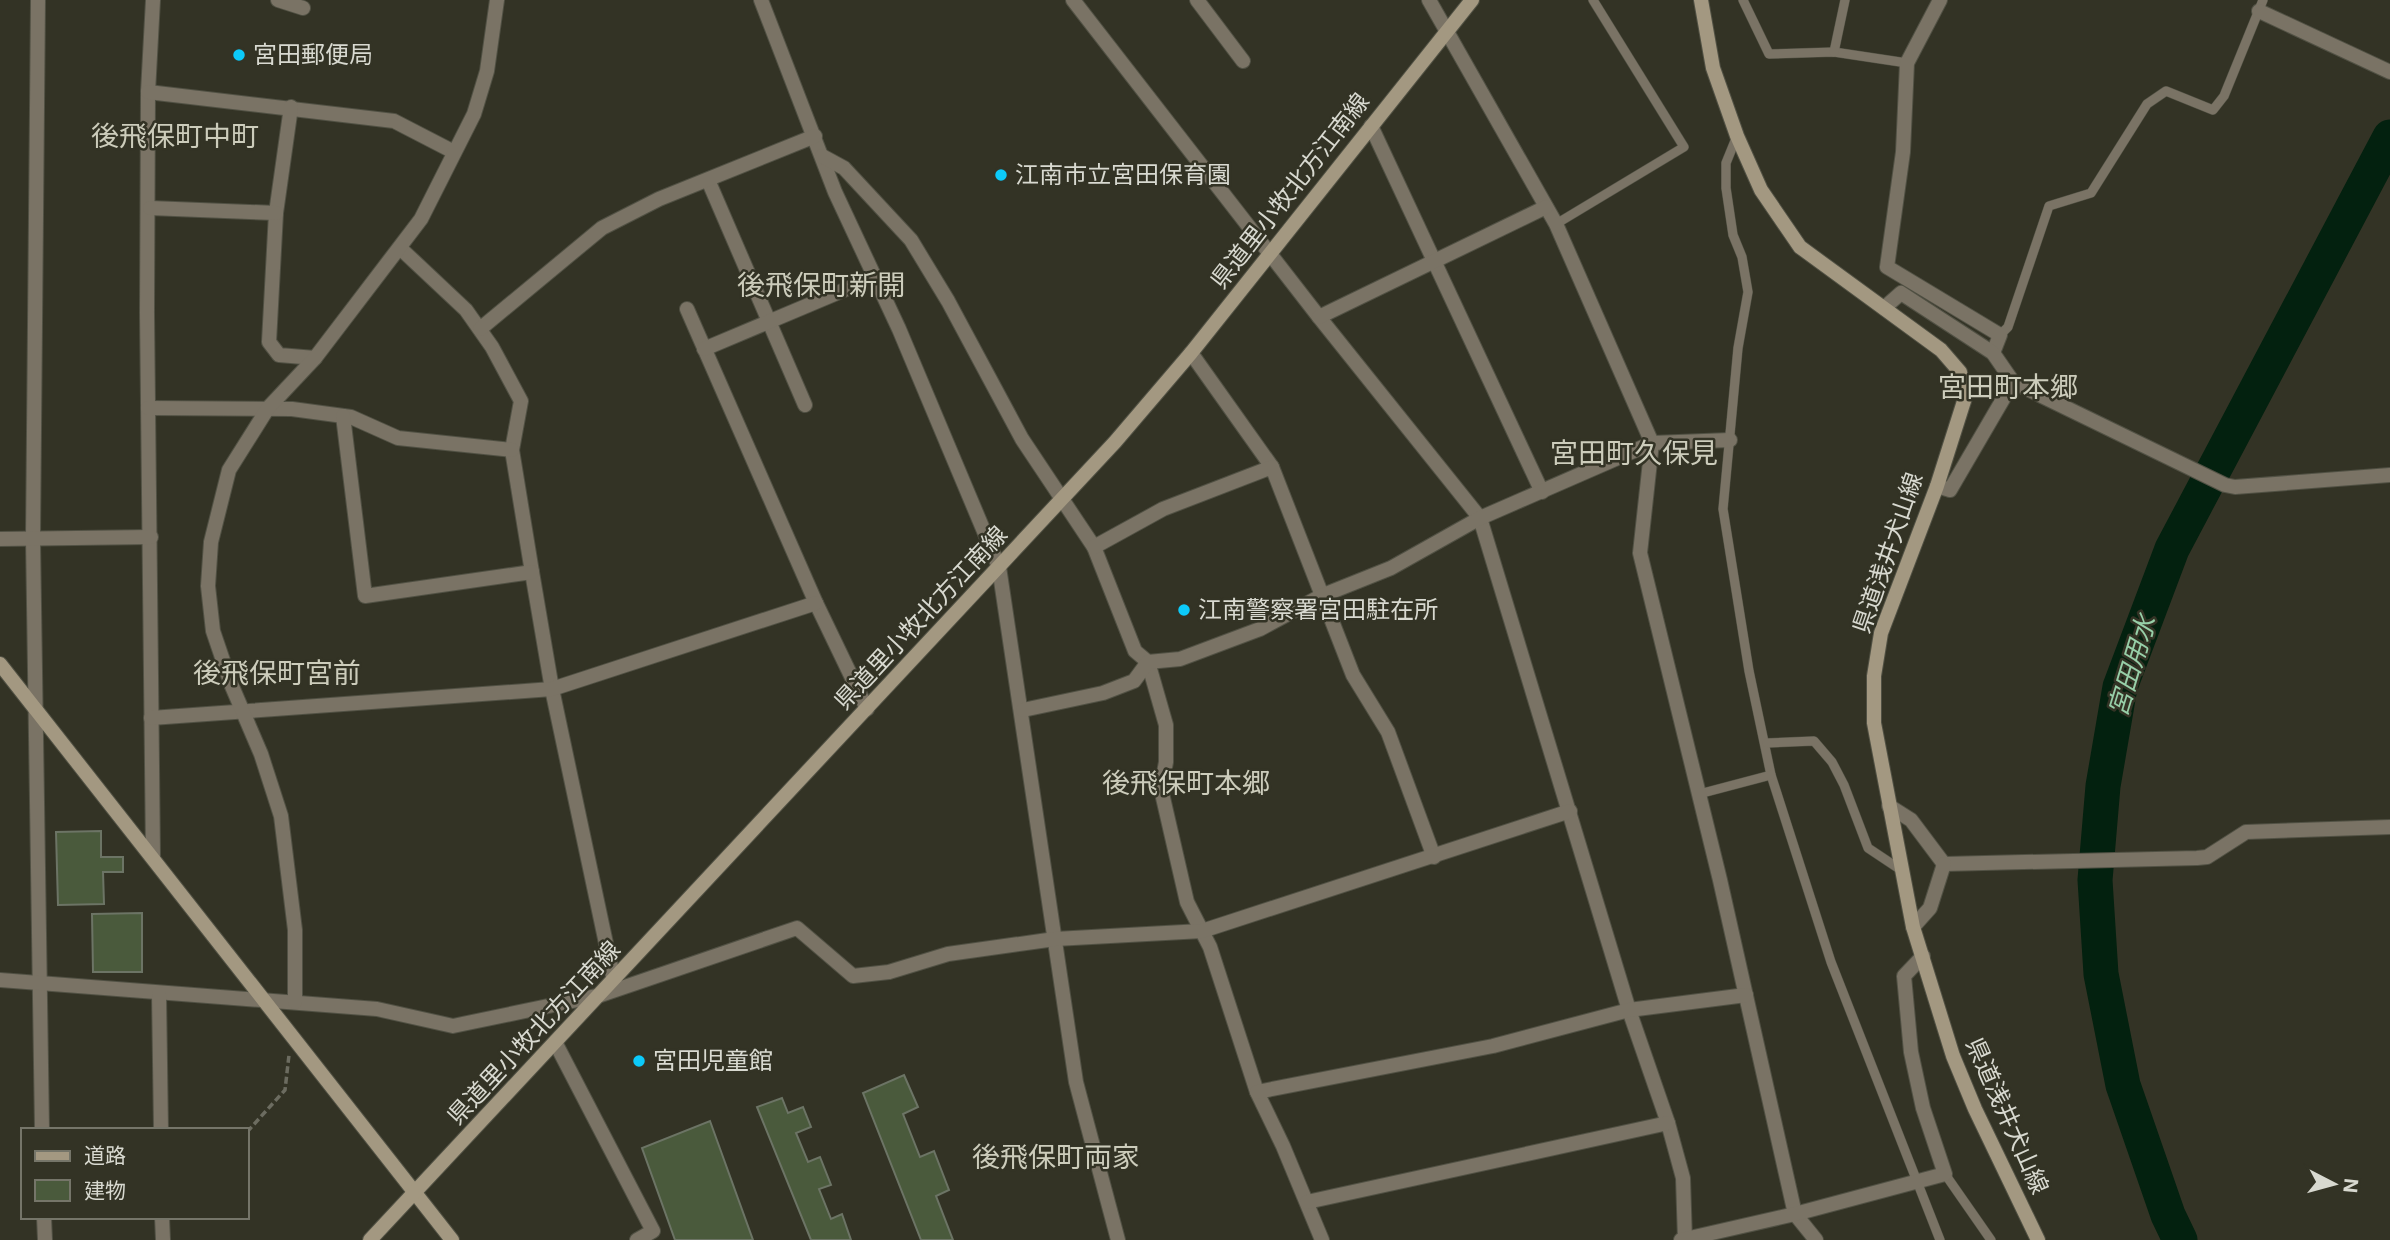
<svg xmlns="http://www.w3.org/2000/svg" width="2390" height="1240" viewBox="0 0 2390 1240" font-family="Inter,'Noto Sans JP',sans-serif">
  <rect width="100%" height="100%" fill="#333325"/>
  <g fill="none" stroke-linecap="round" stroke-linejoin="round">
    <path stroke="#03210f" stroke-width="35" d="M2180,1240L2168,1215L2123,1085L2101,974L2095,880L2103,786L2120,687L2172,549L2390,137"/>
  </g>
  <g fill="#4a5a3c" stroke="#6c7465" stroke-width="2">
    <path d="M101,831V857H123V872H103L104,904L58,905L56,832Z"/>
    <path d="M142,913V972H93L92,914Z"/>
    <path d="M904,1075L918,1107L903,1114L920,1157L934,1151L949,1190L936,1196L953,1240H921L863,1093Z"/>
    <path d="M782,1098L788,1113L803,1107L811,1127L796,1133L808,1162L820,1157L831,1185L819,1189L831,1219L842,1214L851,1240H811L757,1107Z"/>
    <path d="M710,1121L753,1240H675L642,1148Z"/>
  </g>
  <g fill="none" stroke-linecap="round" stroke-linejoin="round">
    <defs>
      <g id="lane">
        <path d="M1743,0L1769,54L1834,52L1907,63"/>
        <path d="M1834,52L1845,0"/>
        <path d="M1737,136L1726,163V188L1733,235L1742,257L1748,292L1738,348L1723,509L1749,671L1771,775L1831,962L1940,1240"/>
        <path d="M1556,224L1684,147L1593,0"/>
        <path d="M2000,335L2008,327L2049,206L2091,193L2147,104L2166,91L2213,110L2224,96L2263,0"/>
        <path d="M1767,743L1814,741L1832,762L1844,785L1868,848L1901,870"/>
        <path d="M1699,794L1771,775"/>
        <path d="M1945,1174L1991,1240"/>
      </g>
      <g id="street">
        <path d="M38,0L33,539L42,1130"/>
        <path d="M153,0L148,92L147,313L153,856"/>
        <path d="M278,0L303,8"/>
        <path d="M761,0L835,192L899,329L999,567L1076,1082L1118,1240"/>
        <path d="M1073,0L1319,317L1480,518L1629,1010L1668,1123L1683,1178L1685,1240"/>
        <path d="M1197,0L1243,61"/>
        <path d="M1429,0L1556,224L1652,443L1640,553L1720,880L1795,1214L1816,1240"/>
        <path d="M1940,0L1907,63L1903,152L1887,267L2000,335L1993,353"/>
        <path d="M2259,11L2390,72"/>
        <path d="M148,92L394,121L454,152"/>
        <path d="M291,107L276,213L269,342L279,355L315,358"/>
        <path d="M1371,126L1542,492"/>
        <path d="M822,156L844,168L911,240L948,301L1022,439L1094,547L1135,651L1148,662L1166,725V762L1161,789L1187,902L1210,947L1257,1092L1283,1146L1322,1240"/>
        <path d="M708,180L805,405"/>
        <path d="M150,208L276,213"/>
        <path d="M400,248L466,310L492,347L521,401L512,450L532,572L552,689L614,981"/>
        <path d="M1884,308L1901,293L1993,353L2013,382L2225,485L2235,487L2390,475"/>
        <path d="M687,309L816,603L867,709"/>
        <path d="M1319,317L1546,207"/>
        <path d="M480,329L602,228L659,199L815,136"/>
        <path d="M704,349L875,277"/>
        <path d="M1191,353L1272,467"/>
        <path d="M148,408L292,409L351,417L398,438L512,450"/>
        <path d="M343,416L365,596L532,572"/>
        <path d="M1937,486L1950,490L2013,382"/>
        <path d="M0,539L151,537"/>
        <path d="M1094,547L1163,509L1272,467L1353,675L1388,732L1434,857"/>
        <path d="M1023,710L1103,693L1134,681L1148,662L1180,659L1260,629L1321,596L1391,568L1480,518L1652,443L1730,440"/>
        <path d="M151,718L552,689L816,603"/>
        <path d="M1889,806L1911,820L1944,864"/>
        <path d="M1944,864L2197,858L2207,857L2246,832L2390,827"/>
        <path d="M1913,927L1930,908L1944,864"/>
        <path d="M0,980L377,1009L453,1026L601,995L797,928L853,976L889,972L948,954L1055,939L1202,931L1570,811"/>
        <path d="M159,994L161,1130"/>
        <path d="M295,1002V930L281,816L261,754L231,684L213,631L208,586L211,542L229,470L268,408L315,358L421,219L474,114L487,71L497,0"/>
        <path d="M556,1044L653,1231L637,1240"/>
        <path d="M1257,1092L1493,1046L1629,1010L1746,995"/>
        <path d="M1307,1202L1668,1123"/>
        <path d="M44,1217L45,1240"/>
        <path d="M162,1217L163,1240"/>
        <path d="M1681,1240L1795,1214L1945,1174L1923,1108L1911,1052L1904,976L1923,956"/>
      </g>
      <g id="secondary">
        <path d="M1701,0L1713,68L1737,136L1761,190L1800,247L1941,350L1960,372L1965,398L1937,486L1881,633L1874,676V723L1913,927L1953,1056L1975,1109L2038,1240"/>
        <path d="M0,664L452,1240"/>
        <path d="M370,1240L1115,442L1191,353L1472,0"/>
      </g>
    </defs>
    <use href="#lane" stroke="#515144" stroke-width="10"/>
    <use href="#street" stroke="#515144" stroke-width="16"/>
    <use href="#secondary" stroke="#515144" stroke-width="16"/>
    <path stroke="#6c6c60" stroke-width="3.5" stroke-dasharray="7 3.5" stroke-linecap="butt" d="M247,1132L285,1090L289,1055"/>
    <use href="#lane" stroke="#7a7365" stroke-width="9"/>
    <use href="#street" stroke="#7a7365" stroke-width="14"/>
    <use href="#secondary" stroke="#a39881" stroke-width="14"/>
  </g>
  <g fill="#0ccafa" stroke="#333325" stroke-width="2.5">
    <circle cx="239" cy="55" r="7"/>
    <circle cx="1001" cy="175" r="7"/>
    <circle cx="1184" cy="610" r="7"/>
    <circle cx="639" cy="1061" r="7"/>
  </g>
  <g text-anchor="middle" stroke-width="5" stroke-linejoin="round" paint-order="stroke">
    <g font-size="24" fill="#d8d9d0" stroke="#333325" text-anchor="start">
      <text x="253" y="63">宮田郵便局</text>
      <text x="1015" y="183">江南市立宮田保育園</text>
      <text x="1198" y="618">江南警察署宮田駐在所</text>
      <text x="653" y="1069">宮田児童館</text>
    </g>
    <g font-size="24" fill="#d8d9d0" stroke="#333325">
      <text transform="translate(1290 191) rotate(-52)" y="8">県道里小牧北方江南線</text>
      <text transform="translate(1888 553) rotate(-71)" y="8">県道浅井犬山線</text>
      <text transform="translate(921 618) rotate(-47)" y="8">県道里小牧北方江南線</text>
      <text transform="translate(534 1033) rotate(-47)" y="8">県道里小牧北方江南線</text>
      <text transform="translate(2007 1116) rotate(66)" y="8">県道浅井犬山線</text>
    </g>
    <g font-size="26" font-style="italic" fill="#97cfa8" stroke="#333325">
      <text transform="translate(2132 666) rotate(-73)" y="9">宮田用水</text>
    </g>
    <g font-size="28" fill="#ccb" stroke="#333325">
      <text x="175" y="146">後飛保町中町</text>
      <text x="821" y="295">後飛保町新開</text>
      <text x="2008" y="397">宮田町本郷</text>
      <text x="1634" y="463">宮田町久保見</text>
      <text x="277" y="683">後飛保町宮前</text>
      <text x="1186" y="793">後飛保町本郷</text>
      <text x="1056" y="1167">後飛保町両家</text>
    </g>
  </g>
  <rect x="21" y="1128" width="228" height="91" fill="#333325" stroke="#757569" stroke-width="2"/>
  <rect x="35" y="1151" width="35" height="10" fill="#a39881" stroke="#757569" stroke-width="2"/>
  <text x="84" y="1163" font-size="21" fill="#d8d9d0">道路</text>
  <rect x="35" y="1180" width="35" height="21" fill="#4a5a3c" stroke="#757569" stroke-width="2"/>
  <text x="84" y="1198" font-size="21" fill="#d8d9d0">建物</text>
  <g transform="translate(2334 1184) rotate(96)" stroke="#333325" stroke-width="5" paint-order="stroke">
  <path d="M0-5L12 26L0 18L-12 26Z" fill="#d8d9d0"/>
  <text y="-10" font-size="19" font-weight="bold" text-anchor="middle" fill="#d8d9d0">N</text>
  </g>
</svg>
